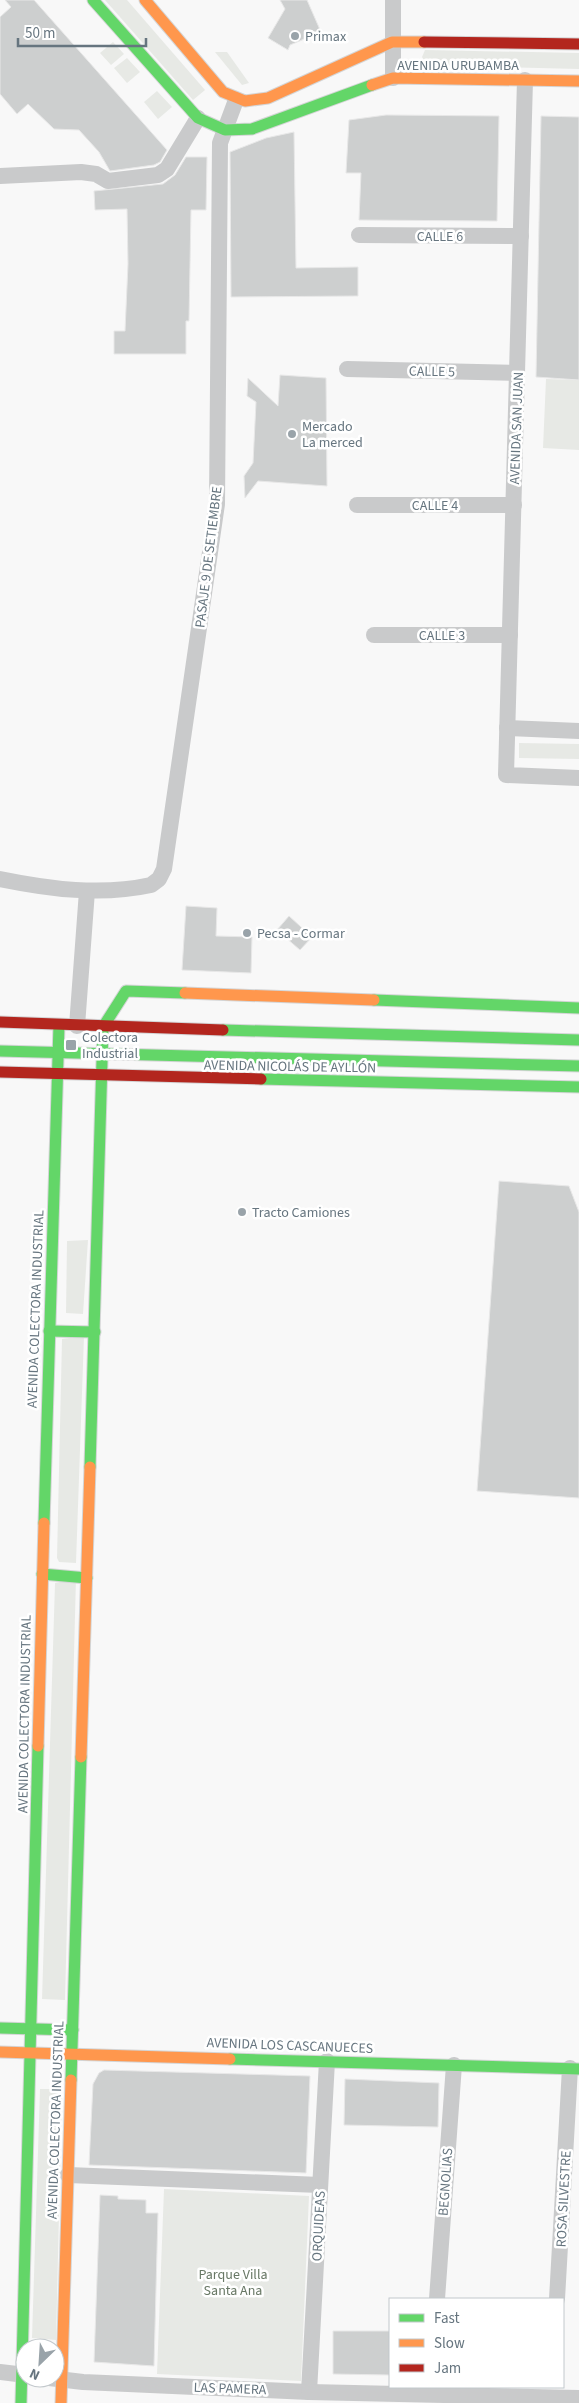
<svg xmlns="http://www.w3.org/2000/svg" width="579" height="2403" viewBox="0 0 579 2403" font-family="'Source Sans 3',sans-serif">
  <rect width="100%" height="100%" fill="#f8f8f8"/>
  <g fill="#e7e9e5">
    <path d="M105,0H127L205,90L193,100Z"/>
    <path d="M113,42L124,54L111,65L100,53Z"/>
    <path d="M425,50L579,53V69L426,65L422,57Z"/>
    <path d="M215,52H227L249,83L242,85Z"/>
    <path d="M127,58L140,72L127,83L114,68Z"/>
    <path d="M157,91L172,107L158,119L144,102Z"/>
    <path d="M546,379L579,380V450L543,448Z"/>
    <path d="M519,743L579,744V759L519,758Z"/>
    <path d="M88,1240L83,1314L66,1313L67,1241Z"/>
    <path d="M84,1336L76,1563L59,1562L57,1558L62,1339Z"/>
    <path d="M76,1578L65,2000L42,1999L55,1583Z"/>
    <path d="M40,2089H62L56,2340L32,2338Z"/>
    <path d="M164,2189L309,2196L301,2381L157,2374Z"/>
  </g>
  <g fill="#cdcfcf" stroke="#e8e8e8">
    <path d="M5,0H34L167,150L160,162L154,165L110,171L99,152L79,130L54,129L28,104L17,114L0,94V17L11,7Z"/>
    <path d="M280,0H307L321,32L290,45L288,50L268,38L285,9Z"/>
    <path d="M386,115L499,116L497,221L359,220L361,173H346L349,120Z"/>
    <path d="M541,116L579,117V380L536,377Z"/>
    <path d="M294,132L296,268L358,267V296L231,297L230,152L266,138Z"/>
    <path d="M186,157H207L206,210H191L189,321H186V354H114V331H125L128,264L127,209L95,210L94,191L163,184L175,175Z"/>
    <path d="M280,375L326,378L327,486L258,481L245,498L244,476L253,463L256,402L247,396L248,378L278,406Z"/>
    <path d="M186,906L217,908L216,936L252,937L251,973L182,970Z"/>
    <path d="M289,916L312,937L300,950L277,930Z"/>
    <path d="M499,1181L569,1186L579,1212V1498L477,1491Z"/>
    <path d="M104,2070L310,2076L306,2173L89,2165L93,2084L99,2073Z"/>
    <path d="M345,2079L439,2083L438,2127L344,2125Z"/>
    <path d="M100,2195L118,2196V2199L146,2200V2213H158L154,2366L94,2362Z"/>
    <path d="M333,2331H390V2375L333,2374Z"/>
  </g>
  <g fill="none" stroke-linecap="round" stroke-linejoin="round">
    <defs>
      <g id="fast">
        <path d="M93,0L198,118L225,130L252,129L372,85"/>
        <path d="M374,1000L579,1008"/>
        <path d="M223,1030L579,1040"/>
        <path d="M0,1051L579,1066"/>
        <path d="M261,1079L579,1087"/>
        <path d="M49,1331L95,1332"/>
        <path d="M90,1467L103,1027L126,991L185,993"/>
        <path d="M44,1523L59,1025"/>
        <path d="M42,1574L87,1578"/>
        <path d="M0,2028L73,2030"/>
        <path d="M230,2059L579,2069"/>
        <path d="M71,2080L81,1757"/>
        <path d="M21,2403L38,1746"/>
      </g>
      <g id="slow">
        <path d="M145,0L223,92L245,101L268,98L392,42H424"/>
        <path d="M372,85L393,78L579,81"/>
        <path d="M185,993L374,1000"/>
        <path d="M38,1746L44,1523"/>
        <path d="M81,1757L90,1467"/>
        <path d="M0,2052L230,2059"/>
        <path d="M61,2403L71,2080"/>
      </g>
      <g id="jam">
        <path d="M424,42L579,44"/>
        <path d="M0,1022L223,1030"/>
        <path d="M0,1072L261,1079"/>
      </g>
    </defs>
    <use href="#fast" stroke="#d4d5d6" stroke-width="13"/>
    <use href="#slow" stroke="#d4d5d6" stroke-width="13"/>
    <use href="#jam" stroke="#d4d5d6" stroke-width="13"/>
    <g stroke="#c9cacb" stroke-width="16">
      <path d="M393,78V0"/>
      <path d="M525,80L506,775L579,778"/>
      <path d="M0,176L81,172L96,174L108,181L158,175L167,169L198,118"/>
      <path d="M359,235L521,236"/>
      <path d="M347,369L517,373"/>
      <path d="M357,505H514"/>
      <path d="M374,635H510"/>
      <path d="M507,728L579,731"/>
      <path d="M0,879C49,889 101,896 151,885L159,879L164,869L217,504L220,143L236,100"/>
      <path d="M77,1026L87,891"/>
      <path d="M68,2175L320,2185"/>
      <path d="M437,2299L454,2065"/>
      <path d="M557,2299L570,2068"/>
      <path d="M0,2372L25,2375"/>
      <path d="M49,2378L83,2382L309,2392L579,2398"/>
      <path d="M309,2392L327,2061"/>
    </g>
    <use href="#fast" stroke="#63d668" stroke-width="11"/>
    <use href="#slow" stroke="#ff974d" stroke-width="11"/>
    <use href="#jam" stroke="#b3261e" stroke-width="11"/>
  </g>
  <g fill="#99a3a9" stroke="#fff" stroke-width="2">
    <circle cx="295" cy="36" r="5"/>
    <circle cx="292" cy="434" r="5"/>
    <circle cx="247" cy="933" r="5"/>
    <rect x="65" y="1039" width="12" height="12" rx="2.5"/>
    <circle cx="242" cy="1212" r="5"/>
  </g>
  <g text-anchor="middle" stroke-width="5" stroke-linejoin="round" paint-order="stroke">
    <g font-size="14" fill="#66757f" stroke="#fff" text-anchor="start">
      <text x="305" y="41">Primax</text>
      <text x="302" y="431">Mercado<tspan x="302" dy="16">La merced</tspan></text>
      <text x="257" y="938">Pecsa - Cormar</text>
      <text x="82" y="1042">Colectora<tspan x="82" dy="16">Industrial</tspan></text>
      <text x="252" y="1217">Tracto Camiones</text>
    </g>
    <g font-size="14" fill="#66757f" stroke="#fff">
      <text x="458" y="70">AVENIDA URUBAMBA</text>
      <text x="440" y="241">CALLE 6</text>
      <text transform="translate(432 371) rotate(1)" y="5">CALLE 5</text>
      <text transform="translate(516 428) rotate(-88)" y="5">AVENIDA SAN JUAN</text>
      <text x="435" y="510">CALLE 4</text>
      <text transform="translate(208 557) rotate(-83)" y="5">PASAJE 9 DE SETIEMBRE</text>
      <text x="442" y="640">CALLE 3</text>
      <text transform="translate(290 1066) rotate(1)" y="5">AVENIDA NICOLÁS DE AYLLÓN</text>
      <text transform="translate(35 1309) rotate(-88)" y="5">AVENIDA COLECTORA INDUSTRIAL</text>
      <text transform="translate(24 1714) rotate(-89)" y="5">AVENIDA COLECTORA INDUSTRIAL</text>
      <text transform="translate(290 2045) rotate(2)" y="5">AVENIDA LOS CASCANUECES</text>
      <text transform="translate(55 2120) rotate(-88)" y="5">AVENIDA COLECTORA INDUSTRIAL</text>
      <text transform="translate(445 2182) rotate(-86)" y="5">BEGNOLIAS</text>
      <text transform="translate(563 2199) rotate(-87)" y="5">ROSA SILVESTRE</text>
      <text transform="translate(318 2226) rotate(-87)" y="5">ORQUIDEAS</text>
      <text transform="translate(230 2388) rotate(2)" y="5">LAS PAMERA</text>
    </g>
    <g font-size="14" fill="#687865" stroke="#fff">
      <text x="233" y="2279">Parque Villa<tspan x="233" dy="16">Santa Ana</tspan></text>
    </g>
  </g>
  <rect x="389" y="2298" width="175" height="90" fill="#ffffff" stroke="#c2c8cc"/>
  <rect x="399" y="2314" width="25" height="8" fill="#63d668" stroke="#c2c8cc"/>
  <text x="434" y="2323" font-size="15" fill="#66757f">Fast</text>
  <rect x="399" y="2339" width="25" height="8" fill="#ff974d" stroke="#c2c8cc"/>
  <text x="434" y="2348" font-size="15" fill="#66757f">Slow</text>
  <rect x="399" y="2364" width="25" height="8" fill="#b3261e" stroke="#c2c8cc"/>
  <text x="434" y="2373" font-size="15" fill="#66757f">Jam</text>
  <g transform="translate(40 2363) rotate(205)"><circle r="24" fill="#ffffff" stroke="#c2c8cc"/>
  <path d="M0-4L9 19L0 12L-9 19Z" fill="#99a3a9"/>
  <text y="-8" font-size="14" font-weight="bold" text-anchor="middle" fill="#66757f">N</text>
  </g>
  <path d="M18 38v8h128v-8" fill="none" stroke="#66757f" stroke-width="2.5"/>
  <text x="25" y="38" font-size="15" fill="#66757f" stroke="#ffffff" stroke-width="4" paint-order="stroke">50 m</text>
</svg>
